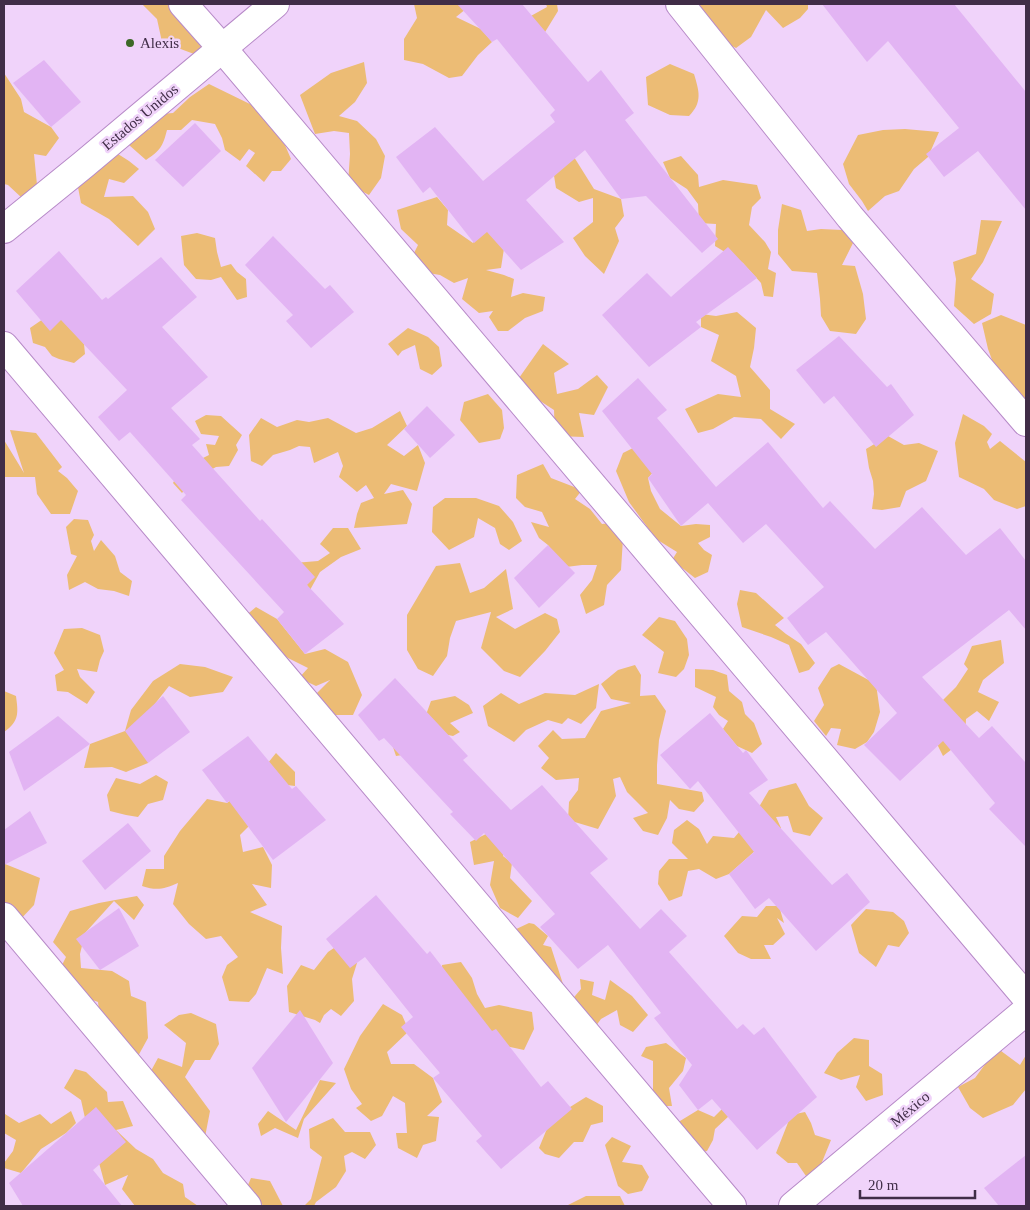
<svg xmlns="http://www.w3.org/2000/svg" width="1030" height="1210" viewBox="0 0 1030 1210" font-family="Georgia,serif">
  <rect width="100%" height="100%" fill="#f0d3fa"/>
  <g fill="#ecbc75">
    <path d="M142,4H183L208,43L194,54L162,42L157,19Z"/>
    <path d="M414,4H472L456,17L481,29L492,42L478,55L462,76L449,78L423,64L404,60V39L417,18Z"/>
    <path d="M546,4H557L558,11L542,37L520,22L547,7Z"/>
    <path d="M696,4H808V9L800,18L783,28L766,10L751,37L736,48L710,35Z"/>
    <path d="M364,62L367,83L355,102L339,116L357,121L376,139L385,156L381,178L369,195L348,184L350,154L349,133L334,131L315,134L300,95L331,73Z"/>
    <path d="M670,64L694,74C699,91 703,102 689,116L670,115L648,105L646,77Z"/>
    <path d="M4,73L21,99L24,112L51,127L59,138L46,156L34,154L37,185L22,198L8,185L4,184Z"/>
    <path d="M209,84L254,106L285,145L291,159L281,171H272L264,182L246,166L255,153L249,149L240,161L225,150L222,138L215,124L192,120L181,130H167C163,146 160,151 146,160L129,145L134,132L149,130L161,114L173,113L190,97Z"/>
    <path d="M905,129L939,132L928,157L914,169L899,191L885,196L868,211L862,201L849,184L843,164L858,135L883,130Z"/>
    <path d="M569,149L594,189L621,199L624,216L615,228L619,241L604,274L585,256L573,238L593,222V198L579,202L556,188L552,163Z"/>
    <path d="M118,154L129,161L139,169L124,183L109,179L104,197L133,196L148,212L155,229L138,246L109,219L81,203L77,182L96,166Z"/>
    <path d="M681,156L698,175L699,187L723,180L757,185L761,198L752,207L749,225L765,242L771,252L768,269L776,273L773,297L764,296L761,283L743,263L715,246L716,224L699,223L698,204L687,189L670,178L663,162Z"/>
    <path d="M437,197L448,210L447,225L473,243L488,220L505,242L501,268L486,270L504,275L514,279L511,297L523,293L545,297L543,311L525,318L508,331H498L489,317L493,311L479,313L462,299L468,278L454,283L440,275L422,272L411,259L418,245L401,229L397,210Z"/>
    <path d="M782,204L801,210L807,231L821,229L842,230L853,243L842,265L855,266L863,294L866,319L856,334L830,331L821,316L820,299L817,273L792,271L778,254V230Z"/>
    <path d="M981,220L1002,221L983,262L971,279L994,294L991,314L974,324L954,306L956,279L953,262L976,254Z"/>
    <path d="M197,233L215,238L217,252L221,267L231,264L237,272L246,279L247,297L237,300L221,277L211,280L196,279L184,265L181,236Z"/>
    <path d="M737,312L756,328L754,348L750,367L770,390V409L795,424L781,439L761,419L734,417L713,429L698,433L685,409L718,394L741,397L736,376L711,361L719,335L701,327V314L716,316Z"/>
    <path d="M1001,315L1026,325V429L998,376L988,349L982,323Z"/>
    <path d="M46,317L66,320L84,344L85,354L74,363L59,359L52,356L45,347L33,343L30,328Z"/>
    <path d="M408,328L428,337L439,347L442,366L432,375L420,369L415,345L402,351L398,356L388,344Z"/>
    <path d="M543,344L569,364L554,373L557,394L578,389L597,375L608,387L594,415L579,413L584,437L555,436L554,410L531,395L519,378Z"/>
    <path d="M488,394L502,410L504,428L500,439L479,443L460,420L464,402Z"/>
    <path d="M400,411L407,426L387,445L404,456L418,445L425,463L417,491L391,484L384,494L403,490L412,504L407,524L354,528L357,514L361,503L374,498L366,485L357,492L339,477L343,466L338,452L314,463L310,447L299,446L290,450L273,455L262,466L251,461L249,435L261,418L277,427L297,420L309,422L328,418L356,433L372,428Z"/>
    <path d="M963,414L984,426L992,434L987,442L990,449L1000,441L1026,462V506L1017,509L994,500L984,489L959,477L955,443Z"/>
    <path d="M206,415L221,416L242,435L236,445L238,450L229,466L216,467L192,480L182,493L173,483L181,468L191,464L209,455L206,444L215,445L219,436L201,434L195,421Z"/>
    <path d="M10,430L36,433L62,467L58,471L67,478L78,491L70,514H51L37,494L35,477H4V440L24,473Z"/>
    <path d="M888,436L904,445L919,443L938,451L926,481L906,491L900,507L882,510L872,509L874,494L873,481L869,468L866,449Z"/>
    <path d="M639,445L667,456L648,478L651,491L660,509L681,526L696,524L710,525V537L698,543L704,550L712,555L708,572L695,578L672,560L677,552L656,539L629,502L616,471L623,453Z"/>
    <path d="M543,464L551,478L582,490L575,499L590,509L602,524L624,522L621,570L607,585L604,605L586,614L580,595L592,580L597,565H582L558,568L548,545L539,538L531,522L549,527L542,512L525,507L516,498L517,475Z"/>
    <path d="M445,498H476L499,506L513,522L522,541L509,550L500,544L495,528L478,518L474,537L449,550L432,532L433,507Z"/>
    <path d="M74,519L88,520L94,535L91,541L94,551L101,540L115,556L120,572L132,581L129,596L114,591L98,589L85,582L69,590L67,575L77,556L71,554L66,527Z"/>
    <path d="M333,528H348L361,549L341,557L320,572L310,590L294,563L318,561L330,553L320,544Z"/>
    <path d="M460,563L470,593L484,588L506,569L513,609L496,617L515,629L545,613L557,619L560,632L545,651L520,677L504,671L481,648L491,612L456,621L450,638L447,656L433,676L418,669L407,650V615L436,566Z"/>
    <path d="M740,590L756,593L784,618L775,625L786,634L801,644L815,663L809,670L799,673L789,645L771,637L742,627L737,604Z"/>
    <path d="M256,607L277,619L305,654L325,649L348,662L362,695L353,715H332L313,697L330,680L316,686L299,678L308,668L288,658L276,650L244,617Z"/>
    <path d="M659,617L675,621L687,639L689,655L684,669L676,677L658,673L664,652L642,635Z"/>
    <path d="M82,628L100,635L104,651L100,660L97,672L77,669L80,677L95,692L87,704L68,692L57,691L55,675L64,670L54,653L64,629Z"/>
    <path d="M1001,640L1004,663L983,680L978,692L999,702L989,721L977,711L966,719L965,739L943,756L930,730L940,703L956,687L968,669L964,664L972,646Z"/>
    <path d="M180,664L205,667L233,677L223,692L190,697L169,686L154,705L148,763L126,772L112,767L84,768L90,744L125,731L131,710L153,681Z"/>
    <path d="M839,664L876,684L880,712L874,732L867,742L855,749L837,745L841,729L831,728L826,736L814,721L824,705L818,688L831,668Z"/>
    <path d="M635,665L641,675L640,696L655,695L666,711L659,740L657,765V784L702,792L704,801L694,812L679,809L670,800L667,818L658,835L643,831L633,818L648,813L627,792L620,777L613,779L616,796L598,829L568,820L569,802L578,790L579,778L556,780L541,768L549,758L538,746L553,730L562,739L585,738L601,711L631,703L611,699L601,684L618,670Z"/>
    <path d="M695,669L713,670L727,675L729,691L742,702L745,714L754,723L762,744L752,753L737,746L723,729L728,721L719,715L713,707L716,697L695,687Z"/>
    <path d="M599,684L596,708L581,724L568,718L562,724L548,720L526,730L514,742L488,726L483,706L501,693L519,704L545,693L575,695Z"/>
    <path d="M4,691L16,696C18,712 20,721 4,732Z"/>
    <path d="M455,696L469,705L473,713L450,723L460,732L453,736L434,732L408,754L396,756L392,744L423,723L431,701Z"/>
    <path d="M276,753L295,772V786L279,784L260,815L240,835L243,852L263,847L272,865L271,888L252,884L267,905L250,912L282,926L281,948L283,974L267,968L256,994L249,1002L229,1001L222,977L227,965L238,957L221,936L206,939L189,924L173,904L178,883C164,889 157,891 142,886L146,869H164V856L180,831L207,799L227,803L251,784Z"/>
    <path d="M156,775L168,782L163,800L148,804L138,817L126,815L110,811L107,795L116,778L140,784Z"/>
    <path d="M796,783L809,806L823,818L810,836L793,832L788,816L776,817L781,828L729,874L716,879L699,869L688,871L682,896L669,901L658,884L659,871L669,859H688L672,843L674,830L687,820L699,829L707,844L713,836L734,838L756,812L769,790Z"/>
    <path d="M494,830L508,837L503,856L512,863L510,878L532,901L518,918L500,908L490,885L494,861L474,865L470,842Z"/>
    <path d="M5,864L40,878L34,905L18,922L4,911V865Z"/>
    <path d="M137,896L144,905L134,920L114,901L85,933L80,954L81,968L112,971L129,981L131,996L146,1002L148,1038L137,1058L101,1027L98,1002L52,985L66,957L53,942L70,911L99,903Z"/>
    <path d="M766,906H779L784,923L777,918L785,934L773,945H764L771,959H751L738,953L724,936L742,916L757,917Z"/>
    <path d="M866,909L893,912L904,921L909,933L899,947L888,945L876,967L859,953L851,925Z"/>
    <path d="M529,923L534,924L548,936L543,945L551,947L563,984L566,996L512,931Z"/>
    <path d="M340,944L357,963L352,979L354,1001L341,1016L331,1009L324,1015L320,1023L315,1020L289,1012L287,986L301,965L314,970L328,952Z"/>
    <path d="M461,962L472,978L477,994L485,1008L499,1005L532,1012L534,1029L524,1050L496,1044L440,1073L435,1058L443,980L442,965Z"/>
    <path d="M580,979L594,982L592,995L605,1000L610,980L632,996L648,1015L633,1032L620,1025L617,1010L601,1019L590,1034L569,1003L581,989Z"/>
    <path d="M383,1004L402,1015L409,1031L387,1052L391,1064H414L433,1078L442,1102L427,1116L439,1117L436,1141L423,1145L417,1158L398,1148L396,1133H407L405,1103L393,1096L382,1116L371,1121L356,1108L362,1104L351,1089L344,1069L360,1036Z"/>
    <path d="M191,1013L216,1024L219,1044L210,1060H195L185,1077L210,1111L205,1137L146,1085L152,1069L158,1058L182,1067L186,1043L164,1025L179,1015Z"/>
    <path d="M854,1038L869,1040V1066L882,1074L883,1095L866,1101L856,1087L860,1075L841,1080L824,1073L837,1053Z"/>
    <path d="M666,1043L686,1058L683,1071L669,1088L672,1106H661L653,1099V1061L641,1056L646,1047Z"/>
    <path d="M997,1048L1020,1065L1026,1055V1089L1013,1105L983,1118L970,1108L958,1087L975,1078Z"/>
    <path d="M75,1069L86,1072L107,1092L108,1102L123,1101L133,1126L116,1130L136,1149L153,1159L163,1173L183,1184L185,1197L198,1206H135L122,1189L128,1175L105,1185L95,1148L87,1127L81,1100L64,1088Z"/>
    <path d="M320,1080L336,1083L304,1119L298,1138L275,1128L261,1136L258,1124L268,1111L296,1130Z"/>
    <path d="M586,1097L603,1106V1122L591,1125L583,1142H574L559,1158L545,1154L539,1148L551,1119Z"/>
    <path d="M723,1108L730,1115L715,1129L713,1140L707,1151L686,1156L674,1139L680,1121L698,1110L714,1117Z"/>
    <path d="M4,1111L5,1114L19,1123L40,1114L51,1124L71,1111L76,1123L66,1133L41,1149L21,1173L4,1168V1163L13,1151L16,1140L4,1133Z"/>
    <path d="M805,1112L811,1123L815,1135L831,1140L820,1167L806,1176L797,1163H788L776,1153L791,1115Z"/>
    <path d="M333,1118L345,1132H370L376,1145L365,1159L352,1152L344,1156L346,1171L336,1187L316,1202L314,1206H304L311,1199L322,1157L310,1148L309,1129Z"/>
    <path d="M612,1137L631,1146L622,1162L642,1165L649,1177L642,1191L628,1194L618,1186L605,1145Z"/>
    <path d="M251,1178L270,1181L283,1206H264L245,1192Z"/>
    <path d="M586,1196H620L625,1206H566Z"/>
  </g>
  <g fill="#e2b4f3">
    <path d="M457,4H522L588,82L601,70L634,113L625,120L718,239L702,253L646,196L621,199L585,150L526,200L564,242L521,270L487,232L474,243L430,187L423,193L396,157L435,127L483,181L555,122L550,115L555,110L497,39L492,42Z"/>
    <path d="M822,4H954L1026,92V210L978,151L944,177L926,154L959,128L888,41L867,62Z"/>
    <path d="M44,60L81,102L51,127L13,83Z"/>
    <path d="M195,123L221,151L183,187L155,160Z"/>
    <path d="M273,236L325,289L330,285L354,312L311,348L286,321L293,315L245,265Z"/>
    <path d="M728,247L757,278L696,322L701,327L649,367L602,315L647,273L671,297Z"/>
    <path d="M59,251L102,300L106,297L108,299L161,257L197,297L162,327L208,377L171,408L200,439L192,445L260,521L262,519L315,577L307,585L344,624L305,654L277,619L284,612L181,500L186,495L130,432L119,441L98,417L127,390L61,320L50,331L16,291Z"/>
    <path d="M839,336L887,387L891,384L914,415L876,447L834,396L824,404L796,370Z"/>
    <path d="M638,378L667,410L657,418L716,487L768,442L823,508L830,501L875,549L922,507L966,555L1000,528L1026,561V630L1009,610L922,677L979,738L992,726L1026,763V847L989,809L995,803L943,741L900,781L864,745L897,713L826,632L808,645L787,618L824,587L766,524L743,543L708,503L681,526L648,478L652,474L602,411Z"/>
    <path d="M427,406L455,435L430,458L404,429Z"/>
    <path d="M548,545L575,573L539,608L514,578Z"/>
    <path d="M395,678L468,756L463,760L511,810L542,785L608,859L590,873L640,929L661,909L687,936L669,952L737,1029L743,1024L754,1035L764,1027L817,1097L757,1150L712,1099L698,1110L679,1085L692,1065L654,1018L661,1013L608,945L578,969L540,927L555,914L484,833L476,841L450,814L453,812L384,738L379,741L358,715Z"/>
    <path d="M163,696L190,732L148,763L125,731Z"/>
    <path d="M710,713L743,753L746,750L768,780L749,793L832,885L847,873L870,902L816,951L769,898L755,909L729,874L754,852L698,781L690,789L660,755Z"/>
    <path d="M58,716L90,744L24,791L9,752Z"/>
    <path d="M248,736L292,789L296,786L326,820L273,860L229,801L227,803L202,770Z"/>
    <path d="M30,811L47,843L4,865V830Z"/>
    <path d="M128,823L151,851L105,890L82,861Z"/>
    <path d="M376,895L427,954L430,951L492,1031L496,1029L541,1087L548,1081L572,1109L501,1169L476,1141L482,1136L433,1078L440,1073L401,1027L413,1017L365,957L350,968L326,939Z"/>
    <path d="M119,908L139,946L100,970L76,939Z"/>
    <path d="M300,1010L333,1063L286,1122L252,1068Z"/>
    <path d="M96,1107L126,1142L93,1170L122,1206H23L9,1183Z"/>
    <path d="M1026,1155V1206H999L984,1188Z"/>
  </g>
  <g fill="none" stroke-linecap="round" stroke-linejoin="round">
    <defs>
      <g id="street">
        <path d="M183,4L222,48L1026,997"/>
        <path d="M680,4L850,217L1026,422"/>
        <path d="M4,229L83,165L275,4"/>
        <path d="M4,346L732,1206"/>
        <path d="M4,917L247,1206"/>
        <path d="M793,1206L1026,1011"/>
      </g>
    </defs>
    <use href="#street" stroke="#b78ac8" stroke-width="30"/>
    <use href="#street" stroke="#fff" stroke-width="28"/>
  </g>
  <circle fill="#3c6826" stroke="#f0d3fa" stroke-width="2" cx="130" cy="43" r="5"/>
  <g text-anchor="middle" stroke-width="5" stroke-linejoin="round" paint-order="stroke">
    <g font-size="15" fill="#402d47" stroke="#f0d3fa" text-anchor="start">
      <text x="140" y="48">Alexis</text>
    </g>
    <g font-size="15" fill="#402d47" stroke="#f0d3fa">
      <text transform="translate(140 117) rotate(-40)" y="5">Estados Unidos</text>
      <text transform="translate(910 1109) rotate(-40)" y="5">México</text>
    </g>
  </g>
  <rect width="1030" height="1210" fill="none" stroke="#402d47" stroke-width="10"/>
  <path d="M860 1190v8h115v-8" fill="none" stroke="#402d47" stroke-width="2.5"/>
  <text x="868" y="1190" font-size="15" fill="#402d47" stroke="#f0d3fa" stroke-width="4" paint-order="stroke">20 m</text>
</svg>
